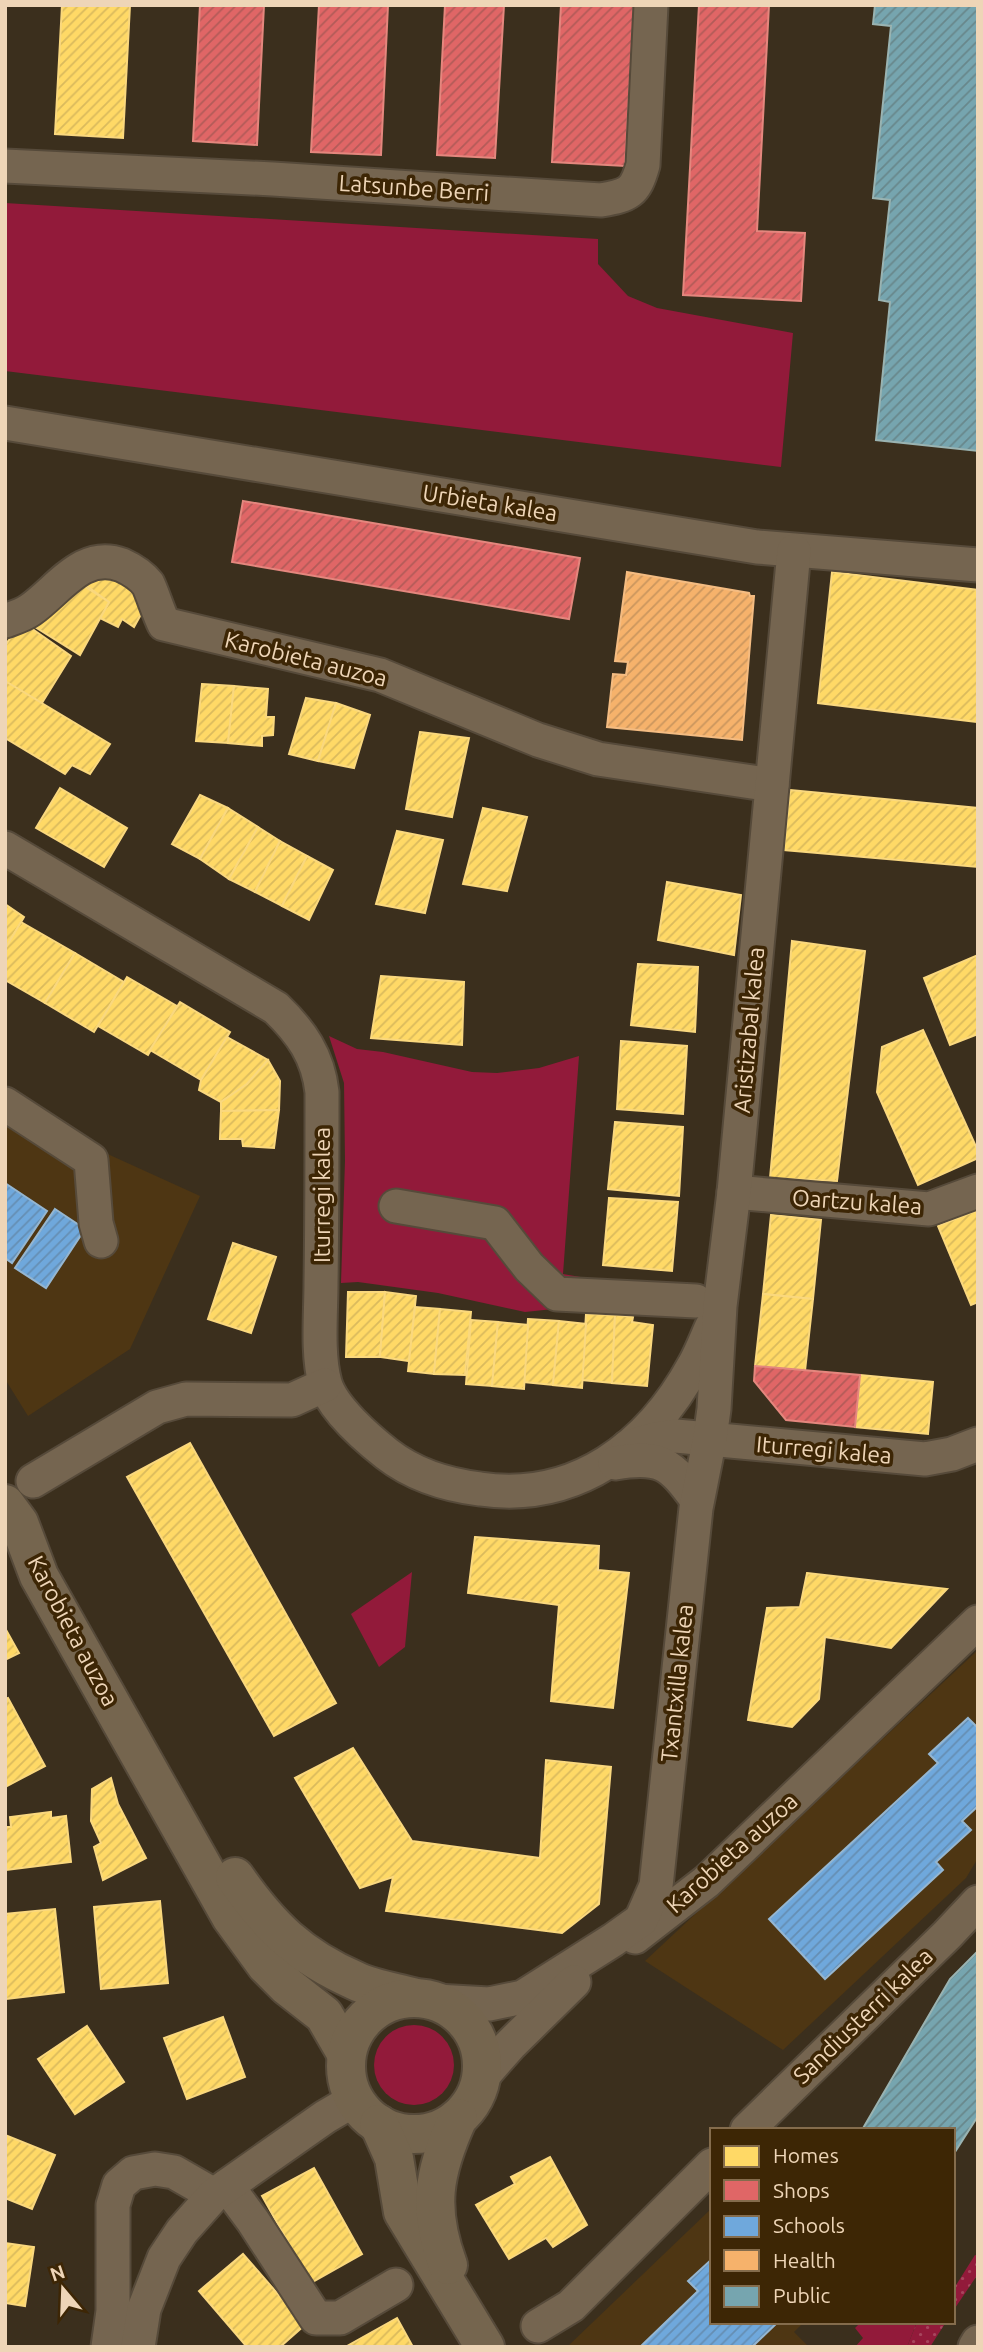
<svg xmlns="http://www.w3.org/2000/svg" width="983" height="2352" viewBox="0 0 983 2352" font-family="Ubuntu,sans-serif">
  <defs>
    <pattern id="garden-dots" width="8" height="8" patternUnits="userSpaceOnUse" patternTransform="scale(1.75)"><rect width="8" height="8" fill="#921a3a"/><path d="M2 2h.1M6 6h.1" fill="none" stroke="#a7455d" stroke-width="1.8" stroke-linecap="round"/></pattern>
    <pattern id="homes-hatch" width="6" height="6" patternUnits="userSpaceOnUse" patternTransform="scale(1.75)"><rect width="6" height="6" fill="#ffd966"/><path d="M-1 1l2-2M0 6l6-6M5 7l2-2" fill="none" stroke="#daba5d"/></pattern>
    <pattern id="shops-hatch" width="6" height="6" patternUnits="userSpaceOnUse" patternTransform="scale(1.75)"><rect width="6" height="6" fill="#e06666"/><path d="M-1 1l2-2M0 6l6-6M5 7l2-2" fill="none" stroke="#b25b58"/></pattern>
    <pattern id="schools-hatch" width="6" height="6" patternUnits="userSpaceOnUse" patternTransform="scale(1.75)"><rect width="6" height="6" fill="#6fa8dc"/><path d="M-1 1l2-2M0 6l6-6M5 7l2-2" fill="none" stroke="#658eb3"/></pattern>
    <pattern id="health-hatch" width="6" height="6" patternUnits="userSpaceOnUse" patternTransform="scale(1.75)"><rect width="6" height="6" fill="#f6b26b"/><path d="M-1 1l2-2M0 6l6-6M5 7l2-2" fill="none" stroke="#ca965e"/></pattern>
    <pattern id="public-hatch" width="6" height="6" patternUnits="userSpaceOnUse" patternTransform="scale(1.75)"><rect width="6" height="6" fill="#76a5af"/><path d="M-1 1l2-2M0 6l6-6M5 7l2-2" fill="none" stroke="#68878b"/></pattern>
  </defs>
  <rect width="100%" height="100%" fill="#3b2f1d"/>
  <g fill="#4e3613">
    <path d="M5,1097L79,1141L200,1196L130,1349L28,1416L5,1379Z"/>
    <path d="M978,1650V1858L966,1878L783,2050L645,1961Z"/>
    <path d="M712,2208V2322H804L794,2332L809,2347H567Z"/>
  </g>
  <g fill="#921a3a">
    <path d="M5,203L598,239V264L628,296L657,308L793,333L781,467L5,371Z"/>
    <path d="M329,1036L357,1049L383,1052L472,1072L497,1073L539,1068L579,1056L563,1274L627,1285L563,1308L525,1312L438,1293L358,1282L341,1283L345,1161L344,1083Z"/>
    <path d="M412,1572L405,1647L379,1667L351,1614Z"/>
    <circle cx="414" cy="2065" r="40"/>
    <path d="M861,2322H917L907,2347H855L863,2338L855,2328Z"/>
  </g>
  <g fill="url(#garden-dots)">
    <path d="M975,2255L978,2256V2274L953,2311V2290Z"/>
    <path d="M917,2322H946L930,2347H907Z"/>
  </g>
  <g fill="url(#homes-hatch)" stroke="#fad87e" stroke-width="2">
    <path d="M62,5H130L123,138L55,134Z"/>
    <path d="M113,566L141,584L145,607L134,627L122,619L118,627L100,618L109,602L77,579Z"/>
    <path d="M832,572L978,590V722L818,703Z"/>
    <path d="M76,581L109,602L80,655L32,625Z"/>
    <path d="M21,621L71,656L42,703L5,681V646Z"/>
    <path d="M5,681L110,744L90,774L72,765L65,774L5,738Z"/>
    <path d="M202,684L234,686L228,743L196,741Z"/>
    <path d="M234,686L268,689L266,717H274L273,735L262,736V746L228,743Z"/>
    <path d="M306,698L336,703L318,761L289,754Z"/>
    <path d="M336,703L370,715L354,768L318,761Z"/>
    <path d="M420,732L469,738L452,817L406,809Z"/>
    <path d="M60,788L127,828L104,867L36,828Z"/>
    <path d="M790,790L978,808V867L784,850Z"/>
    <path d="M200,795L228,808L200,859L172,844Z"/>
    <path d="M228,808L258,827L229,879L200,859Z"/>
    <path d="M483,808L527,817L507,891L463,884Z"/>
    <path d="M258,827L280,841L255,892L229,879Z"/>
    <path d="M397,831L443,840L425,913L376,904Z"/>
    <path d="M280,841L307,856L282,906L255,892Z"/>
    <path d="M307,856L333,870L309,920L282,906Z"/>
    <path d="M667,882L741,895L734,955L658,940Z"/>
    <path d="M5,904L24,917L5,949Z"/>
    <path d="M21,922L75,953L45,1003L5,980V949Z"/>
    <path d="M792,941L865,951L837,1181L770,1178Z"/>
    <path d="M75,953L124,982L94,1032L45,1003Z"/>
    <path d="M978,955V1034L950,1045L924,978Z"/>
    <path d="M638,964L698,967L695,1032L631,1025Z"/>
    <path d="M381,976L464,982L462,1045L371,1038Z"/>
    <path d="M127,977L177,1006L148,1055L98,1026Z"/>
    <path d="M180,1002L230,1032L201,1080L150,1050Z"/>
    <path d="M923,1030L978,1151V1158L918,1185L877,1092L882,1047Z"/>
    <path d="M227,1037L268,1060L247,1084L221,1102L199,1090L201,1080Z"/>
    <path d="M621,1041L687,1046L683,1114L617,1109Z"/>
    <path d="M268,1060L280,1081L279,1110L221,1111V1102L247,1084Z"/>
    <path d="M279,1110L274,1148L243,1146L242,1139H220L221,1111Z"/>
    <path d="M615,1122L683,1127L679,1196L608,1189Z"/>
    <path d="M609,1198L678,1202L672,1271L603,1265Z"/>
    <path d="M978,1210V1302L971,1305L938,1226Z"/>
    <path d="M771,1215L821,1220L813,1299L763,1294Z"/>
    <path d="M233,1243L276,1257L251,1333L208,1319Z"/>
    <path d="M348,1292H385L380,1357H346Z"/>
    <path d="M385,1292L416,1296L409,1361L380,1357Z"/>
    <path d="M763,1294L813,1299L805,1371L755,1366Z"/>
    <path d="M415,1307L440,1309L434,1374L408,1371Z"/>
    <path d="M440,1309L471,1312L465,1375L434,1374Z"/>
    <path d="M586,1314L615,1315L612,1383L582,1380Z"/>
    <path d="M615,1315L633,1317L632,1322L653,1325L647,1386L612,1383Z"/>
    <path d="M528,1319L559,1321L553,1385L524,1382Z"/>
    <path d="M471,1320L498,1322L492,1386L466,1384Z"/>
    <path d="M559,1321L586,1324L582,1388L553,1385Z"/>
    <path d="M498,1322L528,1325L524,1389L492,1386Z"/>
    <path d="M860,1375L933,1382L928,1434L855,1427Z"/>
    <path d="M190,1443L336,1703L274,1736L127,1477Z"/>
    <path d="M475,1537L599,1546L598,1570L629,1573L613,1708L551,1701L559,1605L468,1593Z"/>
    <path d="M807,1573L947,1589L891,1648L825,1637L819,1699L792,1727L748,1720L767,1608L800,1607Z"/>
    <path d="M5,1628L19,1653L5,1660Z"/>
    <path d="M8,1698L45,1766L5,1787V1699Z"/>
    <path d="M353,1748L412,1841L540,1858L546,1760L611,1767L599,1904L562,1933L386,1911L393,1877L360,1888L295,1778Z"/>
    <path d="M111,1778L118,1804L146,1858L103,1880L94,1847L101,1843L91,1821L92,1789Z"/>
    <path d="M51,1812V1818L66,1816L71,1862L5,1870V1827H11L10,1817Z"/>
    <path d="M160,1901L168,1983L101,1989L94,1907Z"/>
    <path d="M55,1909L64,1992L5,1999V1914Z"/>
    <path d="M223,2017L245,2077L187,2099L164,2038Z"/>
    <path d="M87,2026L124,2082L75,2114L38,2059Z"/>
    <path d="M5,2135L55,2155L32,2209L5,2198Z"/>
    <path d="M550,2157L587,2225L553,2247L546,2238L509,2259L476,2205L515,2184L511,2177Z"/>
    <path d="M314,2168L362,2254L311,2283L262,2196Z"/>
    <path d="M5,2243L34,2247L25,2306L5,2303Z"/>
    <path d="M243,2254L305,2325L280,2347H247L199,2291Z"/>
    <path d="M397,2318L413,2347H347V2346Z"/>
  </g>
  <g fill="url(#shops-hatch)" stroke="#e4877e" stroke-width="2">
    <path d="M200,5H264L257,145L193,141Z"/>
    <path d="M319,5H388L381,155L311,152Z"/>
    <path d="M445,5H504L495,158L437,155Z"/>
    <path d="M561,5H634L625,166L552,162Z"/>
    <path d="M699,5H769L757,231L805,233L801,301L683,295Z"/>
    <path d="M243,501L580,558L569,619L232,562Z"/>
    <path d="M755,1366L860,1375L855,1427L786,1420L754,1381Z"/>
  </g>
  <g fill="url(#schools-hatch)" stroke="#95b6d1" stroke-width="2">
    <path d="M5,1183L47,1211L12,1263L5,1258Z"/>
    <path d="M55,1209L85,1229L46,1288L15,1268Z"/>
    <path d="M968,1718L978,1728V1806L962,1821L971,1830L936,1862L943,1870L825,1979L769,1919L938,1763L929,1754Z"/>
    <path d="M712,2259V2322H778L752,2347H640L698,2291L688,2281Z"/>
  </g>
  <path fill="url(#health-hatch)" stroke="#f4bc82" stroke-width="2" d="M627,572L749,593L750,596H754L742,740L607,727L613,674L626,675L628,662L615,661Z"/>
  <g fill="url(#public-hatch)" stroke="#9ab3b1" stroke-width="2">
    <path d="M875,5H978V451L876,440L890,302L879,300L890,200L873,198L891,26L873,24Z"/>
    <path d="M978,1951V2116L953,2155V2130H862L950,1979Z"/>
  </g>
  <g fill="none" stroke-linecap="round" stroke-linejoin="round">
    <defs>
      <g id="minor">
        <path d="M5,166L273,179L601,200C629,195 635,193 643,165L651,5"/>
        <path d="M5,423L757,547L978,565"/>
        <path d="M5,621C13,618 23,615 30,610C59,590 82,550 122,565C133,570 141,575 148,584C152,592 159,614 164,624L380,675L538,740L598,759L772,785"/>
        <path d="M5,848L276,1008C301,1032 318,1056 322,1092C322,1156 322,1219 321,1283C321,1313 317,1354 325,1383C332,1408 368,1439 387,1454C414,1475 447,1485 480,1489C576,1503 650,1446 694,1365C701,1353 706,1339 712,1326"/>
        <path d="M5,1104L91,1160L96,1223L101,1241"/>
        <path d="M734,1192L929,1209L978,1191"/>
        <path d="M396,1206L495,1223L529,1267L557,1294L696,1301"/>
        <path d="M628,1447L655,1439L676,1436L925,1459L952,1454L978,1444"/>
        <path d="M615,1463C661,1455 671,1464 697,1500"/>
        <path d="M33,1481L157,1407L186,1399L292,1400L325,1385"/>
        <path d="M635,1937L706,1882L978,1622"/>
        <path d="M436,2001L489,2004L523,1997L613,1940L641,1920L656,1886L696,1508L710,1438L714,1409L720,1306L734,1192L794,551"/>
        <path d="M481,2078L510,2045L574,1982"/>
        <path d="M747,2130L947,1935L978,1902"/>
        <path d="M227,2186L253,2221L316,2318H340L396,2285"/>
        <path d="M538,2326L571,2306L712,2165"/>
        <path d="M108,2347L113,2311V2205L119,2185L133,2173L155,2169L174,2172L214,2195"/>
        <path d="M138,2347L144,2309L164,2258L182,2231L214,2195L325,2117L354,2100"/>
        <path d="M975,2347L978,2342"/>
      </g>
      <g id="major">
        <path d="M5,1504L19,1523L39,1576L231,1917L266,1965L287,1986L324,2015L346,2053"/>
        <path d="M235,1877C270,1927 299,1956 356,1981C373,1989 394,1992 413,1997"/>
        <circle cx="414" cy="2066" r="68"/>
        <path d="M379,2124L394,2158L403,2212L485,2347"/>
        <path d="M448,2265C427,2208 433,2173 458,2118"/>
      </g>
    </defs>
    <use href="#minor" stroke="#564a3a" stroke-width="37"/>
    <use href="#major" stroke="#564a3a" stroke-width="42"/>
    <use href="#minor" stroke="#756550" stroke-width="33"/>
    <use href="#major" stroke="#75654e" stroke-width="38"/>
  </g>
  <g text-anchor="middle" stroke-width="7" stroke-linejoin="round" paint-order="stroke">
    <g font-size="23" fill="#eed5b7" stroke="#3d2605">
      <text transform="translate(414 188) rotate(4)" y="8">Latsunbe Berri</text>
      <text transform="translate(490 503) rotate(9)" y="8">Urbieta kalea</text>
      <text transform="translate(306 659) rotate(14)" y="8">Karobieta auzoa</text>
      <text transform="translate(749 1030) rotate(-85)" y="8">Aristizabal kalea</text>
      <text transform="translate(322 1195) rotate(-90)" y="8">Iturregi kalea</text>
      <text transform="translate(857 1202) rotate(4)" y="8">Oartzu kalea</text>
      <text transform="translate(824 1450) rotate(5)" y="8">Iturregi kalea</text>
      <text transform="translate(73 1631) rotate(62)" y="8">Karobieta auzoa</text>
      <text transform="translate(677 1683) rotate(-84)" y="8">Txantxilla kalea</text>
      <text transform="translate(732 1853) rotate(-42)" y="8">Karobieta auzoa</text>
      <text transform="translate(863 2016) rotate(-44)" y="8">Sandiusterri kalea</text>
    </g>
  </g>
  <rect width="983" height="2352" fill="none" stroke="#eed5b7" stroke-width="14"/>
  <rect x="710" y="2128" width="245" height="196" fill="#3d2605" stroke="#846c4c" stroke-width="2"/>
  <rect x="724" y="2146" width="35" height="21" fill="#ffd966" stroke="#846c4c" stroke-width="2"/>
  <text x="773" y="2163" font-size="21" fill="#eed5b7">Homes</text>
  <rect x="724" y="2180" width="35" height="21" fill="#e06666" stroke="#846c4c" stroke-width="2"/>
  <text x="773" y="2198" font-size="21" fill="#eed5b7">Shops</text>
  <rect x="724" y="2216" width="35" height="21" fill="#6fa8dc" stroke="#846c4c" stroke-width="2"/>
  <text x="773" y="2233" font-size="21" fill="#eed5b7">Schools</text>
  <rect x="724" y="2250" width="35" height="21" fill="#f6b26b" stroke="#846c4c" stroke-width="2"/>
  <text x="773" y="2268" font-size="21" fill="#eed5b7">Health</text>
  <rect x="724" y="2286" width="35" height="21" fill="#76a5af" stroke="#846c4c" stroke-width="2"/>
  <text x="773" y="2303" font-size="21" fill="#eed5b7">Public</text>
  <g transform="translate(63 2289) rotate(341)" stroke="#3d2605" stroke-width="5" paint-order="stroke">
  <path d="M0-5L12 26L0 18L-12 26Z" fill="#eed5b7"/>
  <text y="-10" font-size="19" font-weight="bold" text-anchor="middle" fill="#eed5b7">N</text>
  </g>
</svg>
